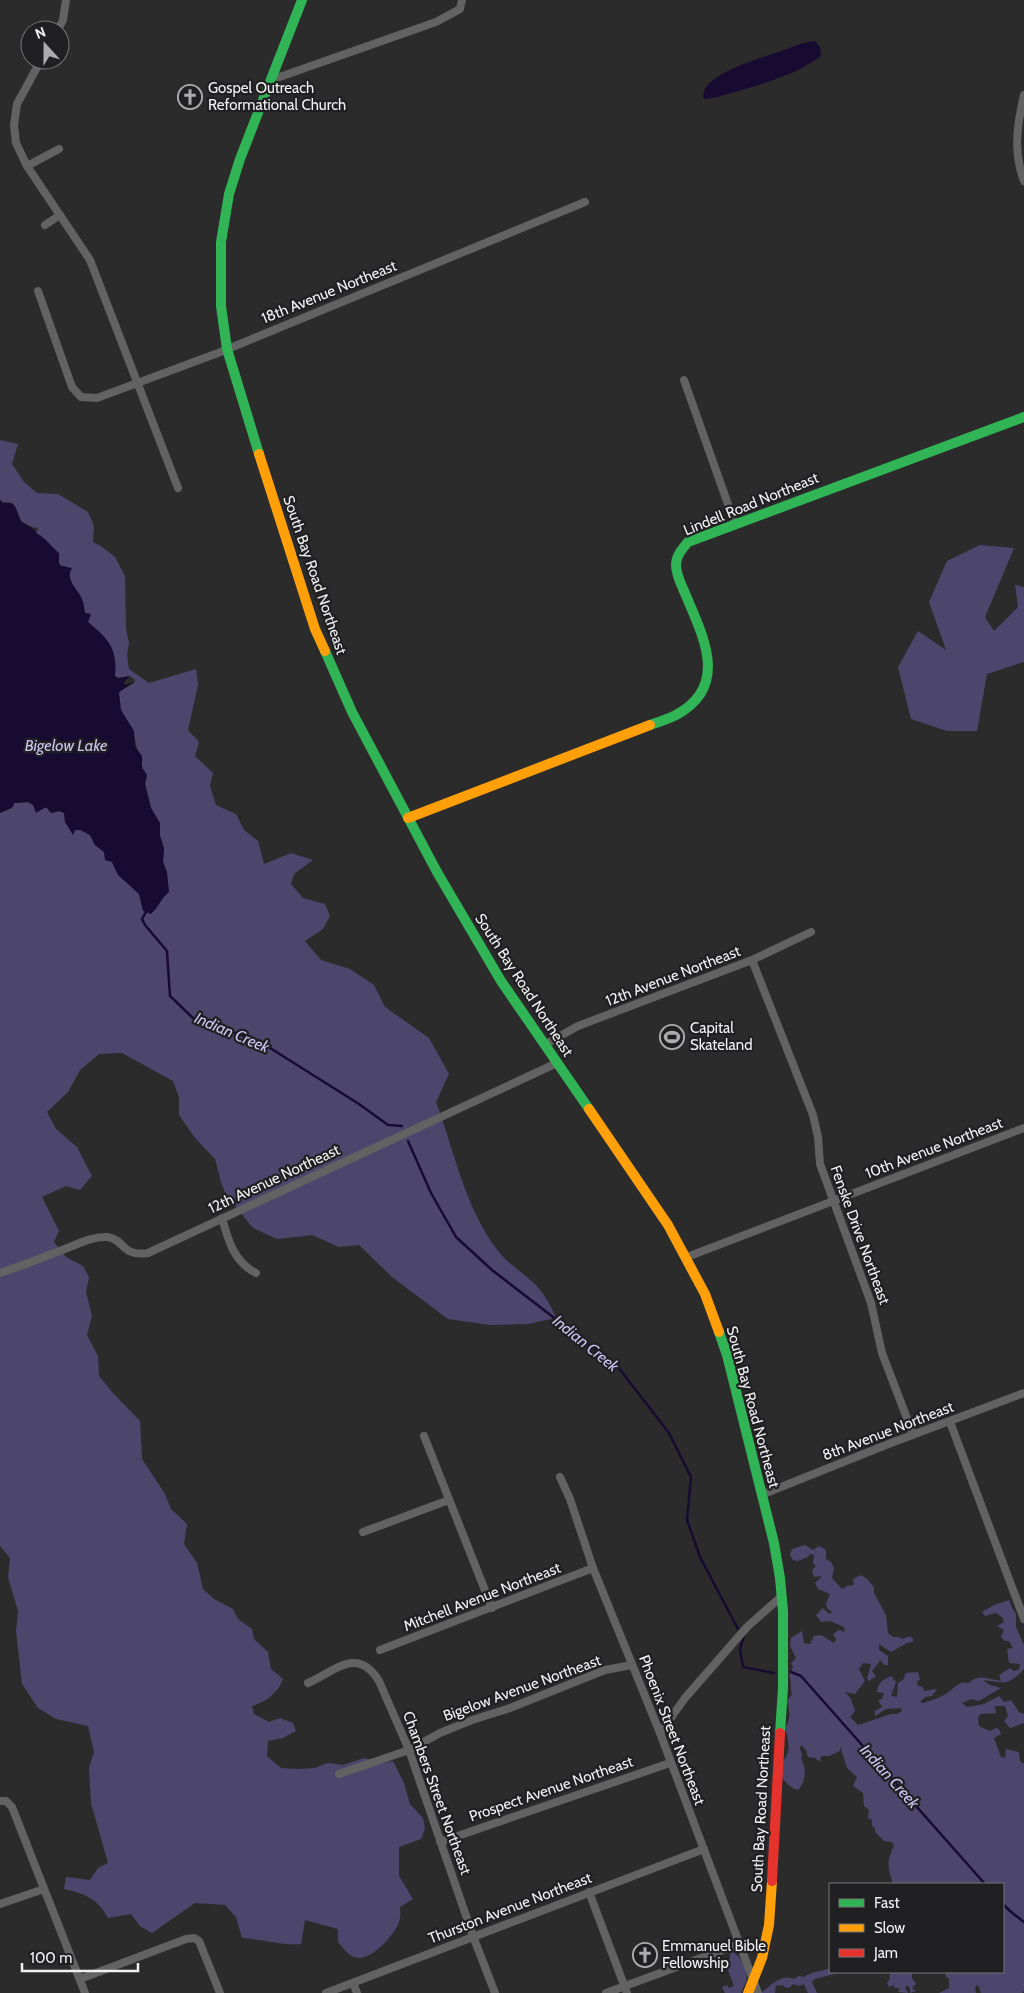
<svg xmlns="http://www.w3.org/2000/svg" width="1024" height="1993" viewBox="0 0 1024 1993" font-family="Cabin,sans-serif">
  <rect width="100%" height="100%" fill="#2b2b2c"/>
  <g fill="#4d466c">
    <path d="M0,440L18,444L12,464L24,482L37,493L58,494L88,512L94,526L93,542L101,546L115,557L125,576L126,629L129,643L127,655L129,669L149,683L196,669L198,685L188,730L199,742L195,756L213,773L210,786L216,805L236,814L244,830L258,841L264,864L291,853L313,860L294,874L291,884L303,898L325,904L330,916L323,929L305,941L321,960L350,969L374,985L385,1007L429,1038L449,1074L436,1102C455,1153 465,1209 499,1252C509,1265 525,1274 536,1285C545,1295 551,1306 556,1318L528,1324L490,1325L448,1319L392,1277L359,1245L339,1247L312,1235L277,1239L253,1228L226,1195L221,1182L215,1159L195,1138L179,1115V1097L173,1081L122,1053L99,1054L80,1070L68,1092L47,1112L56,1129L77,1147L92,1176L80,1190L66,1186L42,1197L59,1231L54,1242L66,1257L83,1266L89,1277L86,1292L92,1316L87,1335L98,1356L99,1376L112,1392L140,1421L142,1459L165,1494L171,1509L187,1524L184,1544L197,1563L203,1589L214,1599L233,1609L238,1619L252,1629L254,1639L268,1652L271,1669L283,1679C278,1693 266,1702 252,1706L254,1714L269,1722L280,1718L293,1723L296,1731L283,1738L268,1741L267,1756L281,1768L298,1769L315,1768L328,1763L343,1765L364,1758L383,1763L393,1761L404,1783L410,1804L423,1818L425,1829L421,1839L399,1847V1876L413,1899L400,1907C400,1910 401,1915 400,1918C398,1932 374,1958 359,1958C350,1958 344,1949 338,1942V1929L305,1920L301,1944C282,1946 262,1939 242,1938L236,1917L225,1905L195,1903L152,1933L140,1926L131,1914L108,1918C97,1898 86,1894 64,1889L66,1877L90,1880L98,1868L108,1863L91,1803L89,1768L94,1752L88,1726L56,1719L38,1708L22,1684L16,1631L18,1611L8,1577L10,1558L0,1546V813L10,809L14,803L28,802L64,813L65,822L73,834L75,830H80L90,835L95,845L104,852L112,862L118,874L139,894L143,910L167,872L163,862L164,848L160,836V823L151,808L145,784L147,775C139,765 137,747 134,735C133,728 128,724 125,718C120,711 119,700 119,692L134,683L135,680L130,676L118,678L115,676C118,649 107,638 88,622L89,615L85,613L83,602L73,586L66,566H61L59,563V553C51,546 43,539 36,532L38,529L36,527L34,528L21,521C14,499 11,510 0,500Z"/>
    <path d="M980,545L1014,548L985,617L994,631L1018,607L1015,585L1024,587V662L987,674L977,731H947L911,719L898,667L918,631L946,650L929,602L947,561Z"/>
    <path d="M805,1545L813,1550L819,1546L826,1550V1559L831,1562L834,1568L832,1578L842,1589L847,1586L854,1585L853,1579L861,1575L867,1579L874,1587V1593L886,1615L888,1633L893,1637H899L902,1639L910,1636L914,1640L912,1642L907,1643L891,1652L879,1644V1650L888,1656V1665H884L879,1659L880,1661L872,1671L876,1676L869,1681L867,1678L871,1664L863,1663L859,1669L865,1681L855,1694L845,1692L851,1699L855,1711L850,1717L858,1725L891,1714H897L902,1711L901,1708L886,1709L875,1716V1711L882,1707L878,1700L882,1699L884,1693L877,1692C878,1682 883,1680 891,1676L896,1682L891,1696L897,1697L898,1683L903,1680L906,1673L918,1672L920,1680L917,1681L918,1686L923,1687L924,1691L937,1689L932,1696L925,1697L920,1702L923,1703C931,1700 939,1698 946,1694C953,1689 959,1680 969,1683C978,1673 989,1679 1001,1681L999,1675L1010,1668L1014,1671L1019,1669L1020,1664L1009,1663L1007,1649L1013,1648L1009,1641H1005L1001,1637L1004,1630L997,1626L1004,1622L1002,1617L996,1613L985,1616L982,1612L994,1605L1009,1600L1012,1608L1016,1614V1627L1024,1645V1669C1008,1686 1006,1683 983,1680L990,1685L1001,1688L979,1701L971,1699L962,1703L967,1707L984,1704L999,1696L1004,1702L1011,1700L1019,1712L1024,1714V1723L1010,1728L1004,1721L1008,1716L1005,1706H995L996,1713L980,1714L978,1718L979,1726L990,1731L996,1728L999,1729L1001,1734L994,1738L1001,1757L1005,1758L1006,1749L1019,1752L1020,1761L1024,1764V1991L1022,1993H981L978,1985L975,1987L976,1993H939L949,1988V1979L945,1976L947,1972H1003V1884H893C888,1868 886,1862 894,1846L892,1842L884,1841L875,1832V1828L872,1826V1820L868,1818L869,1810L864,1806L863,1793L853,1786L857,1777L847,1768L840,1746V1751L829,1756H821L820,1762L815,1758L808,1757L806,1750L801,1745L800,1748L802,1755L801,1758C807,1769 806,1781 798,1790C789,1787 778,1778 780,1767C781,1761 787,1758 788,1752C790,1745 787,1735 785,1728C791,1720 790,1711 787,1701L792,1694C790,1687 792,1682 789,1675L793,1667L791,1663L796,1658L790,1646L791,1638L802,1631L804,1643L810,1644L814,1636L821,1635L834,1643L836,1639L833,1634L839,1630L845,1632L844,1627L830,1621L821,1622L816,1615L823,1608L829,1614L832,1612L827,1608L826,1604L830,1594L818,1589L815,1583L822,1576L814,1577L812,1570L816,1566L813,1564L814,1555L810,1554L808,1557L798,1561L793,1560L790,1555L792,1549Z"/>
    <path d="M733,1952C741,1956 749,1973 746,1982C745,1986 742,1989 741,1993H725L722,1987L727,1985L729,1988L734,1986L727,1967L717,1971L715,1964L730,1959V1953Z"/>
    <path d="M830,1968V1972H841L815,1979L812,1982L817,1993H808L804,1984L799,1986L793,1984L789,1988L784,1987L783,1985L778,1986L776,1985L775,1993H761C771,1985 782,1973 794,1979L799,1976L804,1977C810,1972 823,1971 830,1968Z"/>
    <path d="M887,1972L912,1973V1978L916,1984L912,1988L916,1991L910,1993V1988L907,1985L905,1988L908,1993L898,1992L900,1988H894V1985L889,1987L887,1983L890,1979L889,1978L890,1974Z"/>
  </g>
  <g fill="#170b31">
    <path d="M815,41L820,47L821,56C795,75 765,83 735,92C724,95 715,98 704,99C696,75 765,57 781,51C793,47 802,42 815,41Z"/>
    <path d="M0,500L3,503C19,500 15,513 21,521C26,527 33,525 37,534C46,537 51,547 59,553V563L61,566L72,568C65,580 76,587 81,597C84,602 84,608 85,613L91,614L88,622C109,640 117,647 115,676L118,678L130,676L124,682L125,685L134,682L119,692L121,710L134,731L135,746L142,756V768L147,775L145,784L151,808L160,823V836L164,848L163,862L167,872L169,892C160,899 160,906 151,914L143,911L139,894L118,875L112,862L105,860L104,852L95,845L90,835L81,830H75L73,835L65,822L64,813L60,811L51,813L46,807L36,813L33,805L28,802L14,803L13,807L0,813Z"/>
  </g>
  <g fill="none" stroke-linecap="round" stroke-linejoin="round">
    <g stroke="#170b31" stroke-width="2.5">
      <path d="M146,912L142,919L145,925L167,951L170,996L194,1019L259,1041L359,1104L388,1125L402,1126"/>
      <path d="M408,1141L431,1193L456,1237L492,1270L618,1367L669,1433L691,1477L687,1520L700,1557L738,1629"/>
      <path d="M744,1636L740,1649L743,1667L774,1673"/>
      <path d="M791,1672L801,1676L985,1884"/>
      <path d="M1003,1904L1010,1911L1024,1922"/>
    </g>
    <g stroke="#626262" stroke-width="8">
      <path d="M58,30L63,20L66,0"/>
      <path d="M41,60L17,104L14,125L16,143L27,166L90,260L178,488"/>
      <path d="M271,80L436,22L460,9L462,0"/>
      <path d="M1024,95C1017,125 1013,152 1024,181"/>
      <path d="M27,166L59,149"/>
      <path d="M45,225L60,215"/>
      <path d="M38,291L72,387L81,397L97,398L218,353L585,202"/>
      <path d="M684,380L735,524"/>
      <path d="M752,960L813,1115L818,1137L820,1164L871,1303L882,1353L913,1434"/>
      <path d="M544,1045L578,1026L752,960L811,932"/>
      <path d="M222,1218C228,1240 234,1262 256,1273"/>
      <path d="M687,1257L1024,1128"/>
      <path d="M0,1273C21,1266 42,1258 62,1250C76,1245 92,1236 107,1237C125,1239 121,1257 148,1253L557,1063"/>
      <path d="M950,1422L1024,1619"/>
      <path d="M424,1436L492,1608"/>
      <path d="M560,1477L570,1499L593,1568L660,1733L758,1993"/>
      <path d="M761,1495L891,1443L1024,1393"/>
      <path d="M363,1532L449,1500"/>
      <path d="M380,1650L593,1568"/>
      <path d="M308,1683C335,1671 357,1646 379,1681L409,1750L473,1936L495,1993"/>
      <path d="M660,1733L685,1698L747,1627L782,1596"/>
      <path d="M339,1774L409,1750L440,1733L472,1720L510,1708L605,1670L632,1665"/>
      <path d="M0,1801H6L12,1807L85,1993"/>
      <path d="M440,1842L670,1763"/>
      <path d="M589,1892L627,1993"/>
      <path d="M0,1904L44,1889"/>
      <path d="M80,1979L186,1939L194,1938L199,1941L220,1993"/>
      <path d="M353,1983L357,1993"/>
      <path d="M326,1993L704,1849"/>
      <path d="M606,1993L739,1944"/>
    </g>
    <g stroke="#30b455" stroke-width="10">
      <path d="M259,454L227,349L221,306V242L229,194L240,159L302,0"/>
      <path d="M325,651L352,712L437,872L501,981L589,1109"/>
      <path d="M650,725C659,722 668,719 676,715C728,687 705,640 687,598C683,588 676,576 676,565C676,556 682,549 688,542L1024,417"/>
      <path d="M719,1332L727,1355L774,1543L780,1578L783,1611V1688L780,1733"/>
    </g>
    <g stroke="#ff9f0a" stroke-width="10">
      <path d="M259,454L315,629L325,651"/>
      <path d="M408,818L650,725"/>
      <path d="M589,1109L668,1225L705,1294L719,1332"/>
      <path d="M748,1993L762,1958L769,1925L772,1881"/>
    </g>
    <path stroke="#e5322d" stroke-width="10" d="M772,1881L780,1733"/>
  </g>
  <defs>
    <symbol id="church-ring" viewBox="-11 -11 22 22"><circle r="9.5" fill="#202023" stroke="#acacad" stroke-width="1.5"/><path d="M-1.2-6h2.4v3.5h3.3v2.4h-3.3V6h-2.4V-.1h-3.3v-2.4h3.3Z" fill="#acacad"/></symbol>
    <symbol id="stadium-ring" viewBox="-11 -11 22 22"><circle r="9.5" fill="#202023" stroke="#acacad" stroke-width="1.5"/><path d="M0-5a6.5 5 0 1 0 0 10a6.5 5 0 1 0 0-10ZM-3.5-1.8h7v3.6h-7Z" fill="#acacad"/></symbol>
  </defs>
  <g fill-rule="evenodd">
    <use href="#church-ring" x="176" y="83" width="28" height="28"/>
    <use href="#stadium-ring" x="658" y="1023" width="28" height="28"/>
    <use href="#church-ring" x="631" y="1941" width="28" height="28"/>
  </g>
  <g text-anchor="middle" stroke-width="4.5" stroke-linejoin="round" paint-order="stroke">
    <g font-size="15" fill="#f1f1f3" stroke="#202023" text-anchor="start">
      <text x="208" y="93">Gospel Outreach<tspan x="208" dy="17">Reformational Church</tspan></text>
      <text x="690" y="1033">Capital<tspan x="690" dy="17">Skateland</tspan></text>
      <text x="662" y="1951">Emmanuel Bible<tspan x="662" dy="17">Fellowship</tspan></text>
    </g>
    <g font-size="15" fill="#f1f1f3" stroke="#202023">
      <text transform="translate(329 292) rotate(-22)" y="5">18th Avenue Northeast</text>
      <text transform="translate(751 504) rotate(-22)" y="5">Lindell Road Northeast</text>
      <text transform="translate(315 575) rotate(71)" y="5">South Bay Road Northeast</text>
      <text transform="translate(673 976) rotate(-21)" y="5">12th Avenue Northeast</text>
      <text transform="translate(524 985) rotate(57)" y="5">South Bay Road Northeast</text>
      <text transform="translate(934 1148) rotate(-21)" y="5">10th Avenue Northeast</text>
      <text transform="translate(274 1179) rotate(-25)" y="5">12th Avenue Northeast</text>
      <text transform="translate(860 1235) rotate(70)" y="5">Fenske Drive Northeast</text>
      <text transform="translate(753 1407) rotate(75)" y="5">South Bay Road Northeast</text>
      <text transform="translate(888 1431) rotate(-21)" y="5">8th Avenue Northeast</text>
      <text transform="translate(482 1597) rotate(-21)" y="5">Mitchell Avenue Northeast</text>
      <text transform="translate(522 1688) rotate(-20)" y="5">Bigelow Avenue Northeast</text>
      <text transform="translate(672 1730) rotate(69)" y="5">Phoenix Street Northeast</text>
      <text transform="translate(551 1789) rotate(-19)" y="5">Prospect Avenue Northeast</text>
      <text transform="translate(437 1793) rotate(70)" y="5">Chambers Street Northeast</text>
      <text transform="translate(761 1809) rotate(-87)" y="5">South Bay Road Northeast</text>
      <text transform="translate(510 1908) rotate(-21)" y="5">Thurston Avenue Northeast</text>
    </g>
    <g font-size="16" font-style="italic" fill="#ccc5f3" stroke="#202023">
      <text x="66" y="751">Bigelow Lake</text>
      <text transform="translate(232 1032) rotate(23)" y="6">Indian Creek</text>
      <text transform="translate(586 1343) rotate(39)" y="6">Indian Creek</text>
      <text transform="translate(890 1776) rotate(48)" y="6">Indian Creek</text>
    </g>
  </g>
  <rect x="829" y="1883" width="175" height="90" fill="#202023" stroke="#747476"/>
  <rect x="839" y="1899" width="25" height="8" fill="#30b455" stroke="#747476"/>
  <text x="874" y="1908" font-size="15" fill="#f1f1f3">Fast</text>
  <rect x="839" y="1924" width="25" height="8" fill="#ff9f0a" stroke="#747476"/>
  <text x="874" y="1933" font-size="15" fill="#f1f1f3">Slow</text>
  <rect x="839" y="1949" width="25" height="8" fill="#e5322d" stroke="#747476"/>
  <text x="874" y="1958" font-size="15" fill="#f1f1f3">Jam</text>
  <g transform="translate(45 45) rotate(339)"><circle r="24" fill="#202023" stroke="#747476"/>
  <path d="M0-4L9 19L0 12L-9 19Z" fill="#acacad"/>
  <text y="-8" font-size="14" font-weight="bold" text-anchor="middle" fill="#f1f1f3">N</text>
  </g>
  <path d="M22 1963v8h116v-8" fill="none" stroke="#f1f1f3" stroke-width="2.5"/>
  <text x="30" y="1963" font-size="15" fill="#f1f1f3" stroke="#202023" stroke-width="4" paint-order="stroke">100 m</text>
</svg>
